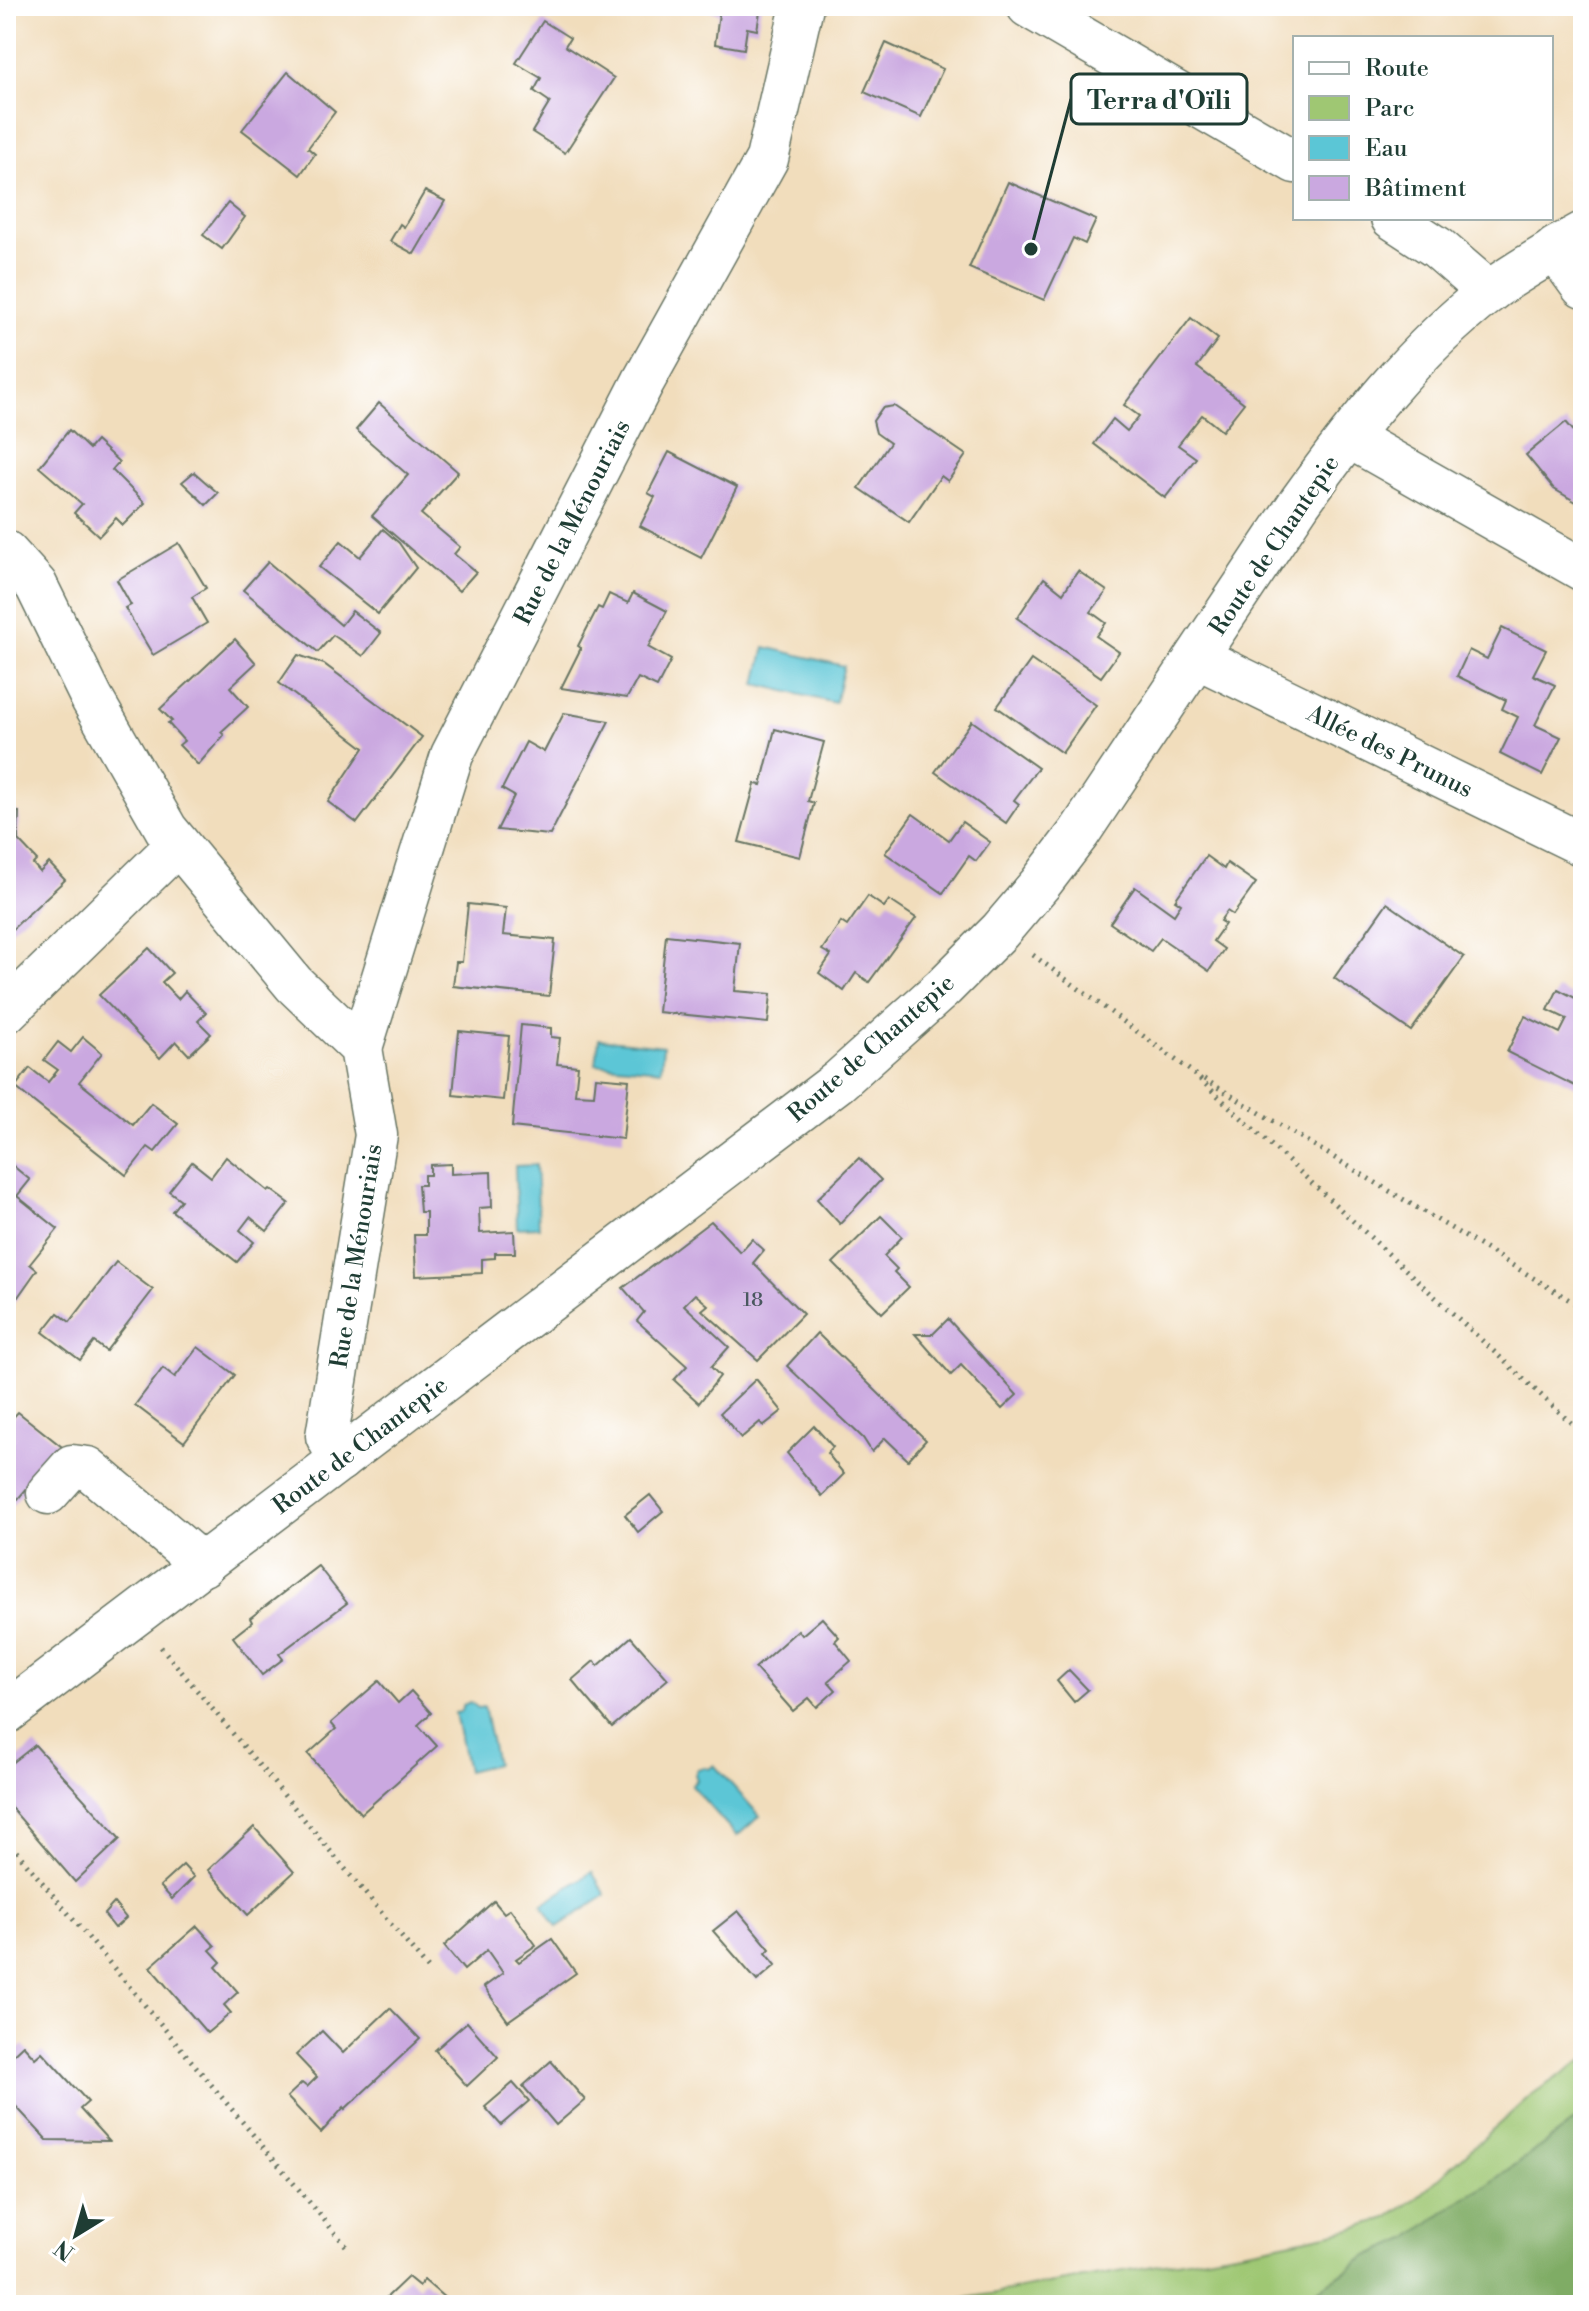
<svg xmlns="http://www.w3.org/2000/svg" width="1589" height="2311" viewBox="0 0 1589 2311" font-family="'Libre Bodoni',serif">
  <rect width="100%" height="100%" fill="#fff"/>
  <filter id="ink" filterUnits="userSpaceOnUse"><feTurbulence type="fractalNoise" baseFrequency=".0125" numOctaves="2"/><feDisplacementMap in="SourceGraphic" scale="16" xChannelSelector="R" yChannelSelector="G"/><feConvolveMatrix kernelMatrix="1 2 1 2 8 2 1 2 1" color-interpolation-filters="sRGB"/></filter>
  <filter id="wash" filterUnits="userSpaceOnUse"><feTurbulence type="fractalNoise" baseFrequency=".006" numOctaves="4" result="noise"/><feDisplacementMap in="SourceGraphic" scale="32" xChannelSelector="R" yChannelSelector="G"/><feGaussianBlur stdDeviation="1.8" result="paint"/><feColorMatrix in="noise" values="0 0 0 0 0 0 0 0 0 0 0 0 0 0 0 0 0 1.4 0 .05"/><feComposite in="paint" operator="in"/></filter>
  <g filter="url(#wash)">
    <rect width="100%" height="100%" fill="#f1ddbc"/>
    <path fill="#9fc773" stroke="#5f8254" stroke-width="2" d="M1583,2060V2115L1488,2185L1454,2204L1408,2240L1367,2256L1315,2292L1252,2302L1213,2305H926L1264,2247L1351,2229L1387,2218L1418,2197L1531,2095Z"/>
    <path fill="#7fac65" stroke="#4f744c" stroke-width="2" d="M1583,2115V2305H1213L1252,2302L1315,2292L1367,2256L1408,2239L1454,2204L1488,2185Z"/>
    <g fill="#5bc6d6" stroke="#3d8285" stroke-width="2">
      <path d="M765,647L844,666L835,703L756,684Z"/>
      <path d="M599,1039L663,1046L661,1070L596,1064Z"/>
      <path d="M536,1165L539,1227L517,1228L515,1166Z"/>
      <path d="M470,1702L478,1708L484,1707L496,1764L467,1771L455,1713L460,1712L463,1705Z"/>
      <path d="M714,1765L760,1816L737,1836L691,1785L697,1779L695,1775L697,1769L704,1767L709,1769Z"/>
      <path d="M592,1872L606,1895L557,1927L542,1904Z"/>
    </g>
    <g id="blocks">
      <g fill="#caa8e0">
        <path d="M687,6H761L757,30L747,28L744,49L715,44L719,13Z"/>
        <path d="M543,21L570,38L565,46L614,78L565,153L532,132L550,102L534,91L541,78L516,63Z"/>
        <path d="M886,43L943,69L921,117L864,92Z"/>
        <path d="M288,72L335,112L308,148L315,154L300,175L242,130Z"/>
        <path d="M1008,182L1096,220L1085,244L1073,238L1044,300L969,268Z"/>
        <path d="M425,191L445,201L414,254L390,241L400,224L404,227Z"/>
        <path d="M228,203L245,217L222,249L203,235Z"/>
        <path d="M1191,318L1218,339L1197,367L1244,403L1222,431L1202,415L1178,445L1196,458L1165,498L1094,444L1113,419L1127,431L1139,416L1124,405Z"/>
        <path d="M379,403L458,472L421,514L460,547L454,554L476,572L459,591L372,516L408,475L356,430Z"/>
        <path d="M894,406L966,455L948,481L941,476L909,522L859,488L890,443L876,433L873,421L882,408Z"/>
        <path d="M1566,422L1583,442V506L1554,489L1526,455Z"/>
        <path d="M69,430L89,449L96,441L119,462L112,470L145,503L123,525L116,518L99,536L74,513L82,504L39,467Z"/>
        <path d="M669,452L737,487L701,558L640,526L655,497L648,493Z"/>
        <path d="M194,472L218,493L206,505L182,482Z"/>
        <path d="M383,529L399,543L416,568L378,614L319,567L341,541L360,557Z"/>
        <path d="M179,543L206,588L192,597L207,623L153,655L125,608L131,605L117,580Z"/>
        <path d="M268,562L341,625L352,611L381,633L363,656L333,635L318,652L243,590Z"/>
        <path d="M1078,571L1107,591L1091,612L1106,623L1096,636L1119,652L1101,677L1017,618L1044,578L1063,593Z"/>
        <path d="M633,593L667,611L648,647L671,660L657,687L638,678L627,698L561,688L581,648L578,646L598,607L602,609L609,594L628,603Z"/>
        <path d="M1502,628L1546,650L1533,675L1555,685L1535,725L1561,737L1542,775L1500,754L1518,717L1502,709L1506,700L1457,676L1469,650L1487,659Z"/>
        <path d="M235,639L256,663L230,687L248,707L221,732L224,735L198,765L179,745L184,741L168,723L172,721L160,709Z"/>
        <path d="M298,655L324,664L422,737L357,823L328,802L364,748L279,683Z"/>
        <path d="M1031,660L1096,705L1062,753L997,707Z"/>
        <path d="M564,713L609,721L550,835L497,830L514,796L502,789L526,742L544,752Z"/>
        <path d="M972,721L1038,768L1014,800L1019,804L1006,823L935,772Z"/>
        <path d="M775,729L824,742L808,801L814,803L800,857L739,842L755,784L761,785Z"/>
        <path d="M6,811L19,812L18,840L37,860L33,864L40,872L49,863L65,880L6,935Z"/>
        <path d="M913,814L949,840L962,822L990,842L976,861L969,856L943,893L885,853Z"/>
        <path d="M1206,856L1224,869L1227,863L1256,883L1233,915L1227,911L1220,921L1225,924L1213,941L1224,949L1209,971L1161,938L1151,951L1110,923L1135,887L1174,915L1181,904L1175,900Z"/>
        <path d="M868,896L884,907L889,900L916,918L869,982L856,973L844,991L819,973L831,955L822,950L841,922L847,926Z"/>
        <path d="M1387,903L1464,957L1411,1031L1334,978Z"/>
        <path d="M468,904L506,908L503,935L555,940L549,996L453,986L456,962H462Z"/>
        <path d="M666,935L740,943L735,991L771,994L768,1023L658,1012Z"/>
        <path d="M149,948L172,973L162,982L178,999L185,991L206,1013L198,1021L211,1034L189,1055L176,1041L160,1058L99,995Z"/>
        <path d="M1558,989L1583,1002V1090L1507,1052L1525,1016L1560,1033L1567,1019L1548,1010Z"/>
        <path d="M521,1025L551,1028V1037L560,1038L557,1064L578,1066L575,1094L594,1095L596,1077L629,1080L623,1139L512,1127Z"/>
        <path d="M459,1031L509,1036L503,1100L453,1095Z"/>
        <path d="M83,1037L102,1053L79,1082L133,1125L151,1103L178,1124L155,1152L148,1147L126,1175L15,1087L30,1068L48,1082L58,1070L44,1060L58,1042L71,1052Z"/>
        <path d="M226,1157L268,1191L270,1189L289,1203L267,1231L250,1217L240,1230L254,1242L237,1262L172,1211L181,1200L169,1191L192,1162L211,1177Z"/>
        <path d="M859,1158L881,1180L840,1224L817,1199Z"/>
        <path d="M6,1160L30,1180L17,1196L58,1229L30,1264L37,1270L13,1304L6,1298Z"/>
        <path d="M451,1164V1174L491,1172L492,1207L479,1208L480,1233L514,1231L515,1253H495V1258L482,1259V1273L416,1276L414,1235H426V1212H420L418,1185H424V1175H430V1165Z"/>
        <path d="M881,1216L902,1237L884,1256L897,1269L894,1272L909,1287L882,1313L833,1263Z"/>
        <path d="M711,1221L740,1252L752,1239L764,1250L753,1263L803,1314L758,1360L702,1310L708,1305L695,1294L684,1305L729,1347L711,1367L720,1376L699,1403L674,1380L687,1366L637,1321L644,1312L623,1288Z"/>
        <path d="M116,1262L153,1290L106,1351L94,1342L80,1360L43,1332L58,1313L70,1322Z"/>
        <path d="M948,1319L1017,1395L1002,1409L961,1365L951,1375L915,1334H933Z"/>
        <path d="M817,1333L926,1440L908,1460L885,1438L872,1452L863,1438L787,1366Z"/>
        <path d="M198,1347L235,1375L184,1442L135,1405L163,1368L175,1377Z"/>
        <path d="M756,1379L782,1411L763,1426L760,1422L741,1438L720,1413Z"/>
        <path d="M18,1412L62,1447L6,1513V1425Z"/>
        <path d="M814,1426L833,1447L827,1453L844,1474L822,1496L787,1453Z"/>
        <path d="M650,1495L663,1511L638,1532L625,1515Z"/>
        <path d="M318,1566L347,1603L279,1654L283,1659L262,1675L233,1637L252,1622L250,1618Z"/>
        <path d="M822,1618L839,1637L835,1641L851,1661L828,1681L836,1690L817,1707L809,1698L793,1711L755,1668L798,1630L802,1635Z"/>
        <path d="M631,1637L668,1679L612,1727L572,1680L594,1661L598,1666Z"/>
        <path d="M1069,1670L1088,1690L1074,1702L1057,1681Z"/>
        <path d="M379,1681L398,1703L411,1691L431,1713L418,1725L437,1746L361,1814L308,1754L336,1729L331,1723Z"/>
        <path d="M35,1745L120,1839L75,1882L6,1802V1768Z"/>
        <path d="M254,1827L294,1872L248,1915L208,1870Z"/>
        <path d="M183,1865L194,1877L172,1899L160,1886Z"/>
        <path d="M494,1901L504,1913L510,1909L536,1945L516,1959L519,1962L552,1939L576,1973L508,2021L484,1987L503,1973L487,1950L464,1970L444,1946Z"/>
        <path d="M114,1903L126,1918L115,1928L104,1914Z"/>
        <path d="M738,1911L770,1949L766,1953L776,1965L757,1981L713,1931Z"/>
        <path d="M197,1926L215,1946L210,1950L221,1962L216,1967L238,1992L224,2005L231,2013L207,2033L150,1967Z"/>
        <path d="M390,2008L420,2039L345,2109L344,2107L321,2133L287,2097L302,2083L307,2087L317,2077L296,2055L322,2031L343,2053Z"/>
        <path d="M467,2022L498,2057L467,2086L435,2050Z"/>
        <path d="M23,2045L35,2058L42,2052L88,2102L80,2109L109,2141L47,2140L11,2101L6,2106V2073L10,2069L6,2061Z"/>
        <path d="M551,2061L585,2100L556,2125L523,2086Z"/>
        <path d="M513,2083L529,2101L501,2125L485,2107Z"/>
        <path d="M408,2277L419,2286L424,2280L453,2305H395L386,2298Z"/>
      </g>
    </g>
  </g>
  <g filter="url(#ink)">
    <use href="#blocks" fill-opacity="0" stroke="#687564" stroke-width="2"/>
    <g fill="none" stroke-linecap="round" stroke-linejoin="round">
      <defs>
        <g id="minor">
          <path d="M1028,6L1295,162"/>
          <path d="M1392,218L1438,248L1489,292"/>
          <path d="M1349,437L1583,570"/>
          <path d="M6,552L36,585L92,699L166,829L294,984L361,1048L376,1135L327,1436L340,1460"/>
          <path d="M1197,657L1583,845"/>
          <path d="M6,1012L178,844"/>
          <path d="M361,1048L452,755L643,382L767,159L802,6"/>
          <path d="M48,1493L72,1466L88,1468L203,1565"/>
          <path d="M6,1713L839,1081L944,987L1000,931L1040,884L1079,833L1300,502C1354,427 1415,349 1489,292C1510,276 1534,263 1556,249"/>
        </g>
        <path id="major" d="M1583,234L1556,249L1583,286"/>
      </defs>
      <use href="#minor" stroke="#687564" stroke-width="45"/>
      <use href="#major" stroke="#687564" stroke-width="47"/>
      <g stroke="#687564" stroke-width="5" stroke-dasharray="2 6" stroke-linecap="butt">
        <path d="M1033,955L1192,1072L1583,1434"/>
        <path d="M1204,1079L1583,1308"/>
        <path d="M161,1647L429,1970"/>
        <path d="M6,1839L346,2246"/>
      </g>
      <use href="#minor" stroke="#fff" stroke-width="42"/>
      <use href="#major" stroke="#fff" stroke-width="44"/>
    </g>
  </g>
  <g text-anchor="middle" stroke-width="8" stroke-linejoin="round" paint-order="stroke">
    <g font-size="20" fill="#4a585f">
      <text x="753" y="1306">18</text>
    </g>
    <g font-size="24" fill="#1f3d34" stroke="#fff">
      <text transform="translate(572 522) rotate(-63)" y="8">Rue de la Ménouriais</text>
      <text transform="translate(1274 545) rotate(-56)" y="8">Route de Chantepie</text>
      <text transform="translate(1390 751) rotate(26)" y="8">Allée des Prunus</text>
      <text transform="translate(871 1048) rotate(-41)" y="8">Route de Chantepie</text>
      <text transform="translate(356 1256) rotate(-81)" y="8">Rue de la Ménouriais</text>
      <text transform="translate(360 1445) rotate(-37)" y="8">Route de Chantepie</text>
    </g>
  </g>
  <path fill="none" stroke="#1f3d34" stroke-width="3" d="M1031 249L1071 99"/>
  <circle fill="#1f3d34" stroke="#fff" stroke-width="3" cx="1031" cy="249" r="8"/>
  <rect fill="#fff" stroke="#1f3d34" stroke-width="3" x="1071" y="74" width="176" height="50" rx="8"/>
  <g font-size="26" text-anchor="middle" font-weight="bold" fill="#1f3d34">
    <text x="1159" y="109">Terra d'Oïli</text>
  </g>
  <rect width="1589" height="2311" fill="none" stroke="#fff" stroke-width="32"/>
  <rect x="1293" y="36" width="260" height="184" fill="#ffffff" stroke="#a5b1ae" stroke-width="2"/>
  <rect x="1309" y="62" width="40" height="12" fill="#ffffff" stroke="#a5b1ae" stroke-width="2"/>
  <text x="1365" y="76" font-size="24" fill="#1f3d34">Route</text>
  <rect x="1309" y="96" width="40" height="24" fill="#9fc773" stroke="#a5b1ae" stroke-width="2"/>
  <text x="1365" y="116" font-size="24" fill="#1f3d34">Parc</text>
  <rect x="1309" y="136" width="40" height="24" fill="#5bc6d6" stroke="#a5b1ae" stroke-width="2"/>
  <text x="1365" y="156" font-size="24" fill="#1f3d34">Eau</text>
  <rect x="1309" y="176" width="40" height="24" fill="#caa8e0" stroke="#a5b1ae" stroke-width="2"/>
  <text x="1365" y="196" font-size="24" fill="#1f3d34">Bâtiment</text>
  <g transform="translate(76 2235) rotate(217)" stroke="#ffffff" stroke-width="6" paint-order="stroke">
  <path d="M0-6L14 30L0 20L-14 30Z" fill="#1f3d34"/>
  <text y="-12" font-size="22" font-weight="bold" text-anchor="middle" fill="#1f3d34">N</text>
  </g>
</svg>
